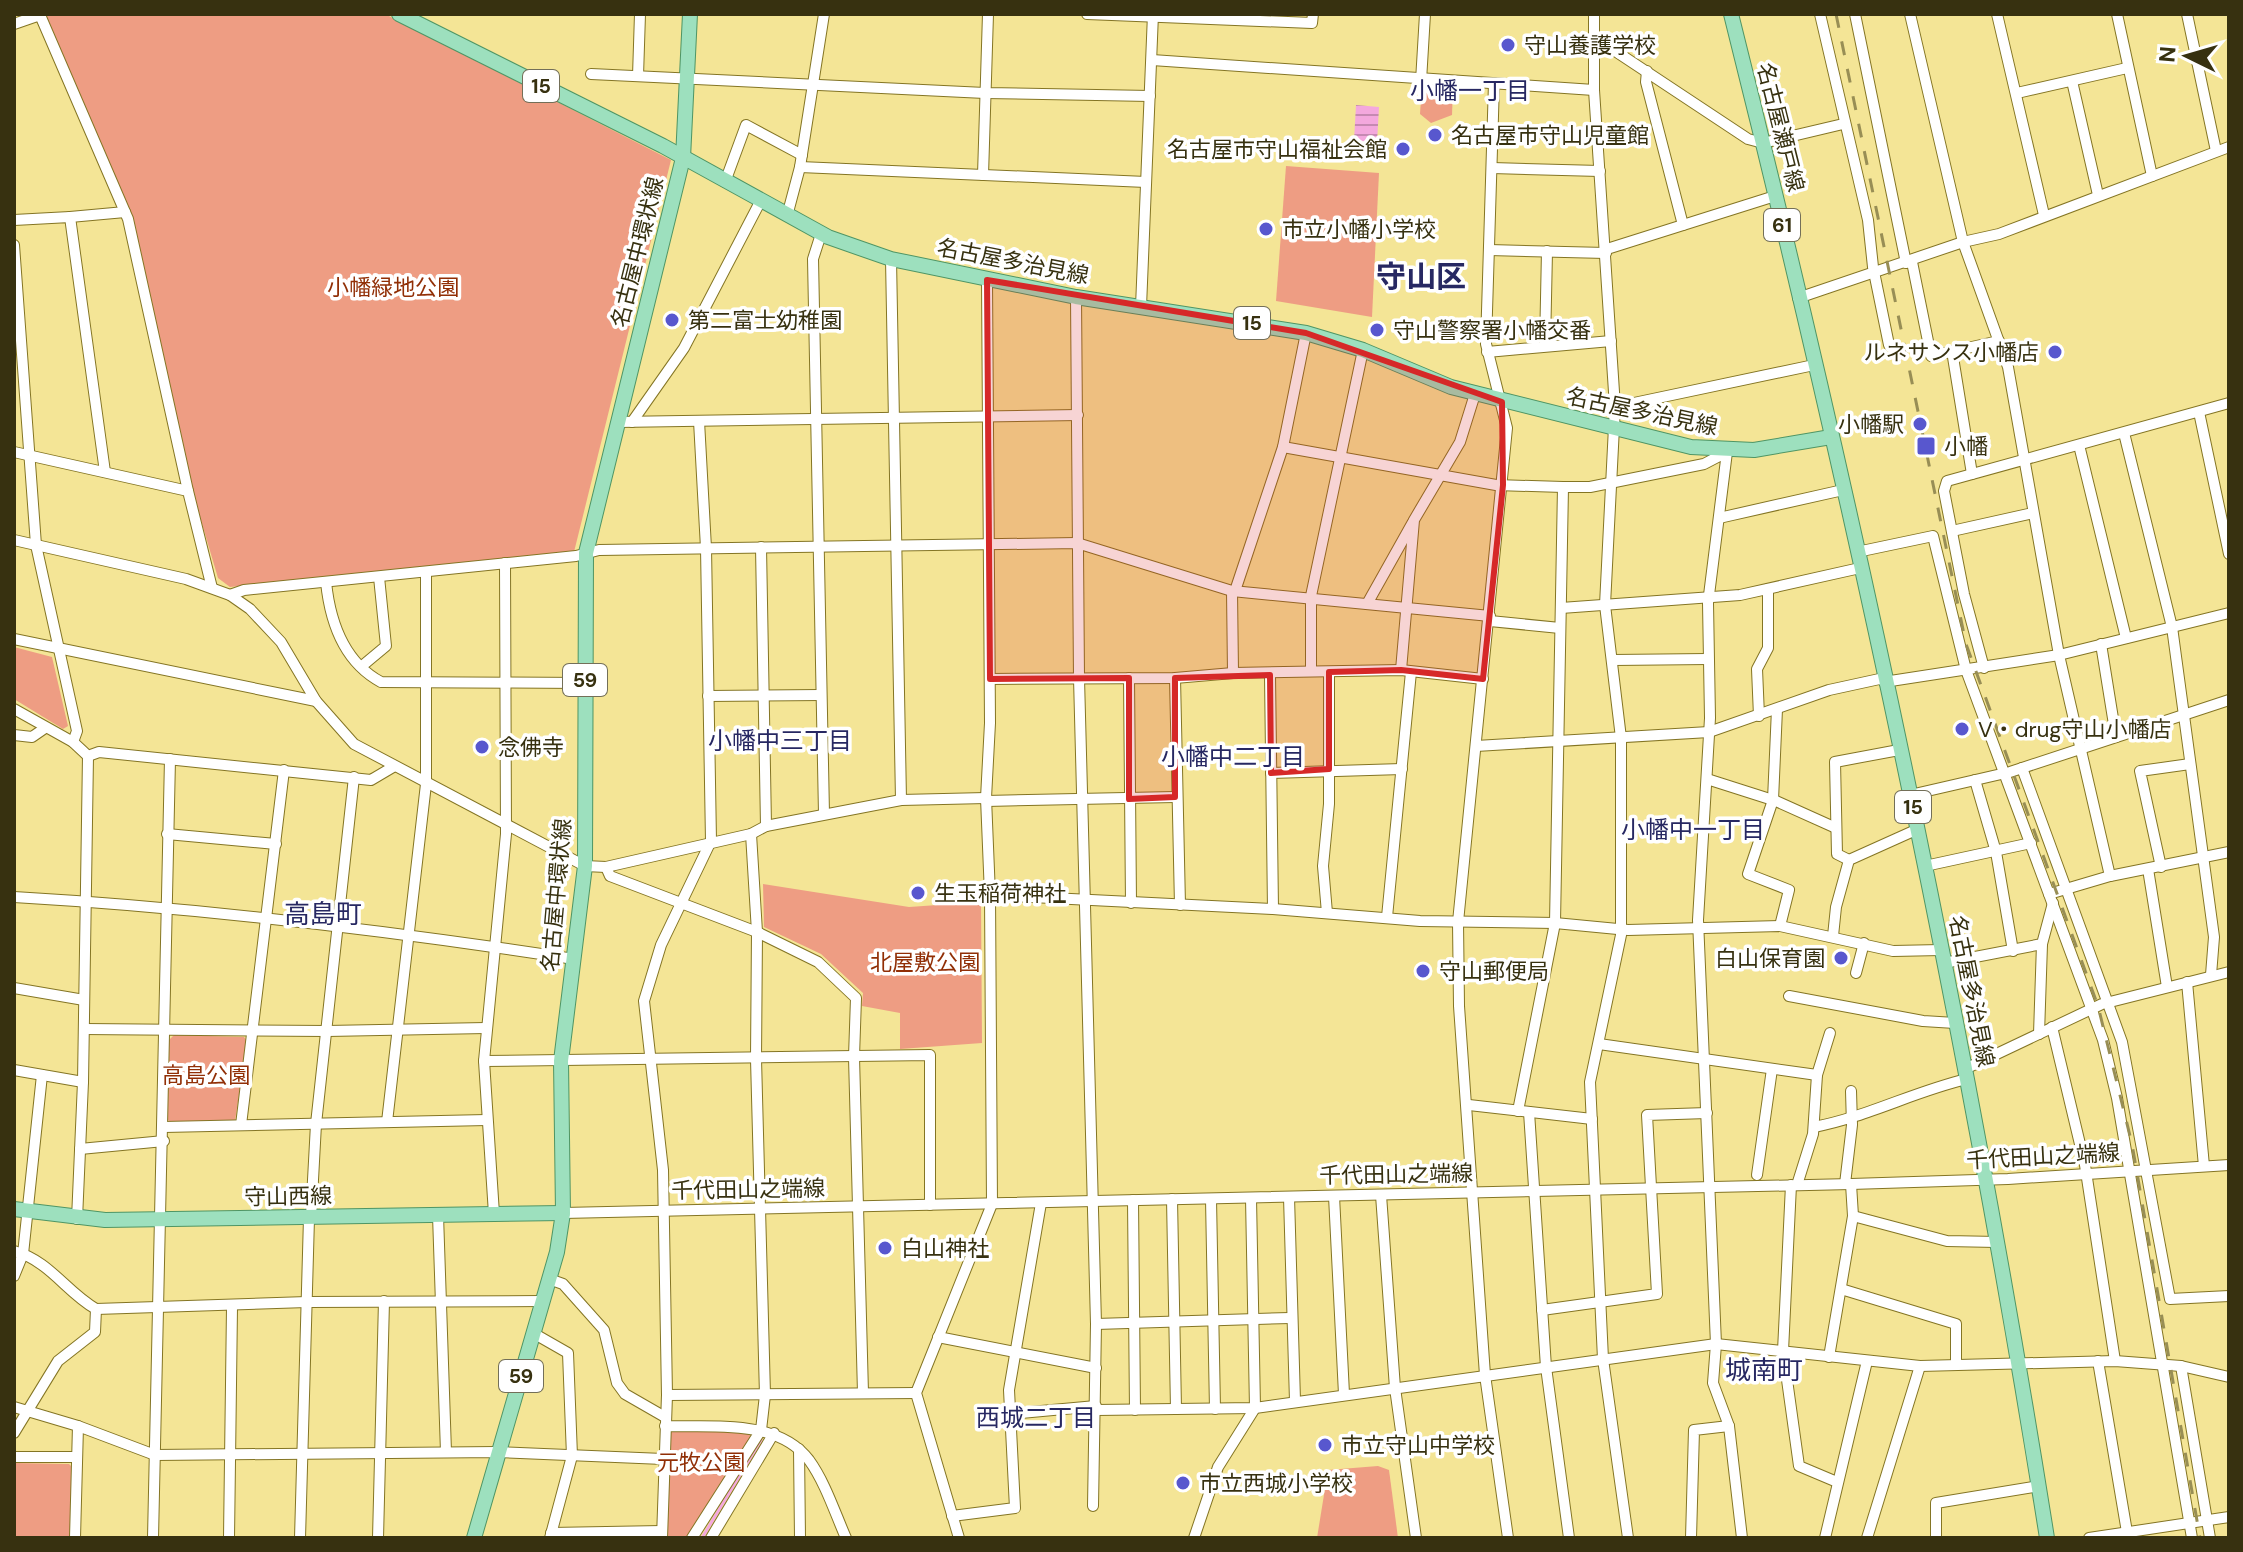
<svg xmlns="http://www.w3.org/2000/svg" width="2243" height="1552" viewBox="0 0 2243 1552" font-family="'DM Sans','Noto Sans JP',sans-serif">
  <defs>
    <pattern id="water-rules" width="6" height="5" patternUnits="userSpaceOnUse" patternTransform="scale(2)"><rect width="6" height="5" fill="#f4a8dd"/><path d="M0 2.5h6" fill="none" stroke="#c689b2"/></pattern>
  </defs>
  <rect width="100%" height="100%" fill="#f4e596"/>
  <g fill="#ee9d83">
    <path d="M44,14H385L671,160L574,552L230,587L218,578L185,466L132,215Z"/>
    <path d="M1422,84L1453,87L1452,115L1431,123L1420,114Z"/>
    <path d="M1286,166L1379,173L1372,317L1276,301Z"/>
    <path d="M14,647L52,657L68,726L63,729L14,699Z"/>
    <path d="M763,884L909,907L981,902L982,1043L900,1049V1013L862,1006L863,993L821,954L764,927Z"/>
    <path d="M174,1035L244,1037L247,1041L235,1121L171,1123L167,1119L169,1040Z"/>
    <path d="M671,1429L752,1433L753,1438L690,1538H667Z"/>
    <path d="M14,1463L69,1464L72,1467L71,1538H14Z"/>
    <path d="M1378,1466L1389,1470L1398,1538H1317L1328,1470Z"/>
  </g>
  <path fill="url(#water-rules)" d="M1356,105L1379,107L1377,143L1354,141Z"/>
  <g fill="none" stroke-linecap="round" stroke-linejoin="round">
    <path stroke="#f4a8dd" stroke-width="3" d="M702,1538L761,1440"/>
    <defs>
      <g id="minor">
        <path d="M1087,14L1312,23L1313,14"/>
        <path d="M1594,14V90L1615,407L1605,605L1621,738V935L1590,1082L1603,1359L1628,1538"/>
        <path d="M1820,14L1868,220L1873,267L1889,345"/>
        <path d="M1855,14L1906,263"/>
        <path d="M1910,14L1963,242L2008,367L2059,655L2110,876"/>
        <path d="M1997,14L2044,215"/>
        <path d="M2117,14L2152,176"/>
        <path d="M2187,14L2216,151"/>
        <path d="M14,24L40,15L128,219L188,491"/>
        <path d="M1594,37L1748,139L1763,143L1843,124"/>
        <path d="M1152,60L1594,90"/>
        <path d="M1647,71L1646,82L1683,225"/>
        <path d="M591,74L985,93L1150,96"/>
        <path d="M638,76L640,14"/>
        <path d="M1421,81L1425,14"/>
        <path d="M2072,81L2098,195"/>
        <path d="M1494,83L1486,344L1507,428L1458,922L1459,1006L1485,1375L1508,1538"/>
        <path d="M2017,93L2127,68"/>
        <path d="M800,167L1146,182"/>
        <path d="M1492,168L1600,171"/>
        <path d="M983,175L988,14"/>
        <path d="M725,182L746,125L802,155"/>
        <path d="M787,216L800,167L824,14"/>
        <path d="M70,217L125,212"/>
        <path d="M14,220L70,217L105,472"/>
        <path d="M821,234L813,259L824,814"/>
        <path d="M14,245L36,545L77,731L73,742"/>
        <path d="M1607,249L1775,196"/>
        <path d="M1489,250L1606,253"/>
        <path d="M891,259L901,800"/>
        <path d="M1912,262L1931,356L1999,341"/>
        <path d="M1076,297L1079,678L1096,1324L1093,1506"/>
        <path d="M1798,298L1963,242L1999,234L2229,147"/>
        <path d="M1141,307L1153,14"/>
        <path d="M1545,346L1547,251"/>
        <path d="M1952,351L1972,474"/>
        <path d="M1487,352L1611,341"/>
        <path d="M1615,407L1814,365"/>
        <path d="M2199,412L2229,554"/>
        <path d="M618,422L1078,415"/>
        <path d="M632,422L684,348L760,202"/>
        <path d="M2124,433L2172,627L2214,937L2211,975"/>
        <path d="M2079,445L2126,638"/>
        <path d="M1283,447L1496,485L1563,487H1590L1704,464L1727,452L1708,603L1710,718L1698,920L1716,1344L1713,1383L1729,1426L1742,1538"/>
        <path d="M14,452L188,491L212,588"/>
        <path d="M1719,518L1843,490"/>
        <path d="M1952,531L2033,513"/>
        <path d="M14,540L186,579L230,595L250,609L281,642L316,701L354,744L585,866L606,867L751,834L766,826L901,800L986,798"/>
        <path d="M761,547L766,826"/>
        <path d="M1857,552L1933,536L1966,670L2103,1040L2117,1098L2192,1538"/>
        <path d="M326,582C330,621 344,662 381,682L585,683"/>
        <path d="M1232,591L1233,673"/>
        <path d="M1235,591L1283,447L1306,333"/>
        <path d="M230,595L244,590L576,556L599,550L1077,543L1232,591L1490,616"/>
        <path d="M1367,604L1413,522"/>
        <path d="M1561,608L1740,595L1860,568"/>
        <path d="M1490,621L1560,628"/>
        <path d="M14,639L316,701"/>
        <path d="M2101,644L2116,737"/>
        <path d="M1613,660L1708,659"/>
        <path d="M362,666L386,646L379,577"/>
        <path d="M1984,668L1964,594L1944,491L1947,481L2229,403"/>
        <path d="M1401,670L1414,520L1460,442L1475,394"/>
        <path d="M1311,671V596L1363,350"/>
        <path d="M1270,675L1273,909"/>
        <path d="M1129,678L1131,903"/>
        <path d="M1175,678L1180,905"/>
        <path d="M990,679L1175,678L1233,673L1401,670L1483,679"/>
        <path d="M1884,682L2059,655L2229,613"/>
        <path d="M708,696L821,695"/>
        <path d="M14,709L73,742L88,756L99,752L371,780L393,767"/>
        <path d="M1777,709L1773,800L1748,874L1789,890L1780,926"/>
        <path d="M1759,716L1757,669L1768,648V589"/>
        <path d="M14,735L32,737L45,728"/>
        <path d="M1476,746L1709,732L1829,690L1884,678"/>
        <path d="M2022,768L2122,1042L2170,1299L2229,1296"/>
        <path d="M1271,773L1402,769"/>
        <path d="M1707,779L1776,801L1836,828"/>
        <path d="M1975,780L1996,852L2013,951"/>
        <path d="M1910,795L2010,772L2229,700"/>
        <path d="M986,801L1175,797"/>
        <path d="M167,834L276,844"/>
        <path d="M1849,860L1837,854L1835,762L1899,750"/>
        <path d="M1925,866L2031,843"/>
        <path d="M606,867L610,876L757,932L818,962L856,998L854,1057L863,1393"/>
        <path d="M2161,867L2140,771L2190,764"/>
        <path d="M2148,869L2167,987"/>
        <path d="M2049,894L2110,876L2229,852"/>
        <path d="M990,895L1273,909L1420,921L1555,923L1628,930L1780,926L1893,951L1941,950"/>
        <path d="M14,897C204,908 386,930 574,959"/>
        <path d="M1327,913L1323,866L1329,804V673"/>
        <path d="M1387,917L1411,672"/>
        <path d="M1833,936L1836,907L1849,860L1918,829"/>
        <path d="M1944,963L2042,944L2053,903"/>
        <path d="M1856,973L1864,943"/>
        <path d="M2187,982L2204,1166"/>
        <path d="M14,988L84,1000"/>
        <path d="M1789,996L1923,1021L1955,1023"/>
        <path d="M2052,1027L2085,1165L2115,1361"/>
        <path d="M84,1029L327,1031L486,1028"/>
        <path d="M2039,1034L2042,944"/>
        <path d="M1599,1044L1817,1075"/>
        <path d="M484,1061L930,1055V1205"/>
        <path d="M1965,1069L2102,1004L2229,972"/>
        <path d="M14,1070L83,1082"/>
        <path d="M1469,1105L1592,1119"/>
        <path d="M1518,1111L1555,923L1563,487"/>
        <path d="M1529,1112L1546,1367L1569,1538"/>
        <path d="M387,1122L426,784V572"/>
        <path d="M241,1125L284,770"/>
        <path d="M164,1127L487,1120"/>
        <path d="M1814,1127C1867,1117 1915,1091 1967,1079"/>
        <path d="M80,1149L164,1141"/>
        <path d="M1757,1175L1772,1069"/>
        <path d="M1845,1184L1852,1125L1851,1091"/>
        <path d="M1791,1185L1783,1351L1799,1466L1837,1482"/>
        <path d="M1797,1185L1813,1134L1817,1075L1830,1033"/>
        <path d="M1381,1195L1395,1388L1416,1538"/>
        <path d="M1334,1196L1344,1394"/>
        <path d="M1289,1197L1295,1401"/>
        <path d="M1172,1199L1176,1409"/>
        <path d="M1211,1199L1215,1409"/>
        <path d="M1133,1200L1135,1410"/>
        <path d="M563,1213L1851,1184L2008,1179L2229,1165"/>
        <path d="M494,1214L484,1061L506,834L505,563"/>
        <path d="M438,1215L446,1452"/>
        <path d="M1853,1216L1947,1241L1997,1242"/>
        <path d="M311,1217L316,1124L354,777"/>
        <path d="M77,1219L83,1082L88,756"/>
        <path d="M14,1251C50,1261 66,1292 96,1309L307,1302L543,1301"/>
        <path d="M14,1276L23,1254L42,1075"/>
        <path d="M549,1279L563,1284L604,1330L617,1383L625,1394L665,1417"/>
        <path d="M1841,1289L1956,1324V1364"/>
        <path d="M1542,1310L1657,1294L1647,1115L1707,1113"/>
        <path d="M1096,1324L1290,1318"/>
        <path d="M533,1333L568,1353L572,1456L550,1538"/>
        <path d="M938,1337L1096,1368"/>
        <path d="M1829,1357L1853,1216L1851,1184"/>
        <path d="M2098,1361L2128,1538"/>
        <path d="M2181,1366L2210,1538"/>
        <path d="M667,1395L916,1393"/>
        <path d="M14,1407L78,1426L155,1455L498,1452L663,1459"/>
        <path d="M1096,1410L1255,1408L1716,1344L1920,1366L2115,1361L2181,1366L2229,1377"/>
        <path d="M1009,1414L1096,1406"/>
        <path d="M665,1426C712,1428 777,1418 809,1460C825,1482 835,1513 846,1538"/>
        <path d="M14,1433L58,1361L95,1332L96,1309"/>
        <path d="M799,1449L800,1538"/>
        <path d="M14,1457H77"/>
        <path d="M952,1516L1015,1508L1009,1390L1041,1203"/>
        <path d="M551,1533L662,1531"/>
        <path d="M75,1538L78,1426"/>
        <path d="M153,1538L170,759"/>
        <path d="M229,1538L232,1307"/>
        <path d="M300,1538L309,1218"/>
        <path d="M378,1538L384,1301"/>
        <path d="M662,1538L667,1395L663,1170L644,1001L661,945L711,841L706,548L699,421"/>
        <path d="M692,1538L761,1430L765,1395L756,1059L757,932L751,834"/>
        <path d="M711,1538L774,1433"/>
        <path d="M959,1538L916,1393L992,1204L990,895L986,798L990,723L987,280"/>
        <path d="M1194,1538L1218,1467L1255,1408L1251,1198"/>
        <path d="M1691,1538L1694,1430L1729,1426"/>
        <path d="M1825,1538L1867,1361"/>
        <path d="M1867,1538L1920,1366"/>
        <path d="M1936,1538V1503L2039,1486"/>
        <path d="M2089,1538L2229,1517"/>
      </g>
      <g id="major">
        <path d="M399,14L663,146L828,237L891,259L1076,297L1306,333L1363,350L1451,387L1691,447L1754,450L1831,437"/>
        <path d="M1731,14C1857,517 1966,1026 2047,1538"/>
        <path d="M14,1209L105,1220L563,1213"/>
        <path d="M474,1538L557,1252L563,1213L561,1061L585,866L586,553L683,158L690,14"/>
      </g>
    </defs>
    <use href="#minor" stroke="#847524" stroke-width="12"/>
    <use href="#major" stroke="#4f9564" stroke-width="16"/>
    <use href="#minor" stroke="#fff" stroke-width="10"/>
    <use href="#major" stroke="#9de0be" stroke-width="14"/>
    <path stroke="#988e55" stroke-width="3" stroke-dasharray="14 14" stroke-linecap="butt" d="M1836,14L1966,644L2098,1006L2132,1144L2200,1538"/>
  </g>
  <path fill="#d62828" fill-opacity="0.2" stroke="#d62828" stroke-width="6" stroke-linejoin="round" d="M987,280L1306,333L1502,402L1503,485L1483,679L1401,670L1329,672V769L1271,773L1270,675L1175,678V797L1129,799V678L990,679Z"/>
  <g fill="#5857ce" stroke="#fff" stroke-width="3">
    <circle cx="1508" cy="45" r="8"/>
    <circle cx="1435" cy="135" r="8"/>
    <circle cx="1403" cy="149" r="8"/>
    <circle cx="1266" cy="229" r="8"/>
    <circle cx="672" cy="320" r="8"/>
    <circle cx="1377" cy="330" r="8"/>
    <circle cx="2055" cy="352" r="8"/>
    <circle cx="1920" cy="424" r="8"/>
    <rect x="1916" y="436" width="20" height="20" rx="4"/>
    <circle cx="1962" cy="729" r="8"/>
    <circle cx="482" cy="747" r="8"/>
    <circle cx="918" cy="893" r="8"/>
    <circle cx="1841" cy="958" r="8"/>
    <circle cx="1423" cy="971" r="8"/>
    <circle cx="885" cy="1248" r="8"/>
    <circle cx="1325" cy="1445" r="8"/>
    <circle cx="1183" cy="1483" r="8"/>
  </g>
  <g text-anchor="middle" stroke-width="7" stroke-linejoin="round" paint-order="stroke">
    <g fill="#fff" stroke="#736f58" stroke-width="2">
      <rect x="523" y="70" width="36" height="32" rx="6"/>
      <rect x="1764" y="209" width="36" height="32" rx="6"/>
      <rect x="1234" y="307" width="36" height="32" rx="6"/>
      <rect x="563" y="664" width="44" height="32" rx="6"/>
      <rect x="1895" y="791" width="36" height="32" rx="6"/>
      <rect x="499" y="1360" width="44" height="32" rx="6"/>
    </g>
    <g font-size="20" font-weight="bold" fill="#373110">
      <text x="541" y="93">15</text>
      <text x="1782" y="232">61</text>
      <text x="1252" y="330">15</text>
      <text x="585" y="687">59</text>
      <text x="1913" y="814">15</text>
      <text x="521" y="1383">59</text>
    </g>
    <g font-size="22" fill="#373110" stroke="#fff" text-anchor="start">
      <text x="1524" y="53">守山養護学校</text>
      <text x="1451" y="143">名古屋市守山児童館</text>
      <text x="1387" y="157" text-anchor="end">名古屋市守山福祉会館</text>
      <text x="1282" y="237">市立小幡小学校</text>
      <text x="688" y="328">第二富士幼稚園</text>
      <text x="1393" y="338">守山警察署小幡交番</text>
      <text x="2039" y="360" text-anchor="end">ルネサンス小幡店</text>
      <text x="1904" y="432" text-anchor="end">小幡駅</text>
      <text x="1944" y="454">小幡</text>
      <text x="1978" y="737">V・drug守山小幡店</text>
      <text x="498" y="755">念佛寺</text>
      <text x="934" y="901">生玉稲荷神社</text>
      <text x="1825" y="966" text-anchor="end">白山保育園</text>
      <text x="1439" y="979">守山郵便局</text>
      <text x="901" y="1256">白山神社</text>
      <text x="1341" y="1453">市立守山中学校</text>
      <text x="1199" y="1491">市立西城小学校</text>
    </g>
    <g font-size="22" fill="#373110" stroke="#fff">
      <text transform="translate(1781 127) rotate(76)" y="8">名古屋瀬戸線</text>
      <text transform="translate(637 252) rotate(-76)" y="8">名古屋中環状線</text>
      <text transform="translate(1013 261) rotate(11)" y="8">名古屋多治見線</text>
      <text transform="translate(1642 411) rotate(12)" y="8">名古屋多治見線</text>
      <text transform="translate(556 895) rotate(-85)" y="8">名古屋中環状線</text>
      <text transform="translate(1972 991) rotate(79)" y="8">名古屋多治見線</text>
      <text transform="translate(2043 1156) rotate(-3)" y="8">千代田山之端線</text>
      <text transform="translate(1396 1174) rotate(-1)" y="8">千代田山之端線</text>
      <text transform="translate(748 1189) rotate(-1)" y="8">千代田山之端線</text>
      <text transform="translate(288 1196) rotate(-1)" y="8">守山西線</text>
    </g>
    <g font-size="22" fill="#912f06" stroke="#fff">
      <text x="393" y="295">小幡緑地公園</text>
      <text x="925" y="970">北屋敷公園</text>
      <text x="206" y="1083">高島公園</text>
      <text x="701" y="1470">元牧公園</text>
    </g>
    <g font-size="24" fill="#272862" stroke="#fff">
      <text x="1470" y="99">小幡一丁目</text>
      <text x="780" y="749">小幡中三丁目</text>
      <text x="1233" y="765">小幡中二丁目</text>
      <text x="1693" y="838">小幡中一丁目</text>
      <text x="1036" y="1426">西城二丁目</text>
    </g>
    <g font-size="26" fill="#272862" stroke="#fff">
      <text x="323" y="923">高島町</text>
      <text x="1764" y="1379">城南町</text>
    </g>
    <g font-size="30" font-weight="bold" fill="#272862" stroke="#fff">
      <text x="1421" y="287">守山区</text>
    </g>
  </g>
  <rect width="2243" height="1552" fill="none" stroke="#373110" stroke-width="32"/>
  <g transform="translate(2187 56) rotate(275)" stroke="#ffffff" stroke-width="6" paint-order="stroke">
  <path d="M0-6L14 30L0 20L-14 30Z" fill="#373110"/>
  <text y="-12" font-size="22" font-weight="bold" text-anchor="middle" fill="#373110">N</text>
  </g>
</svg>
